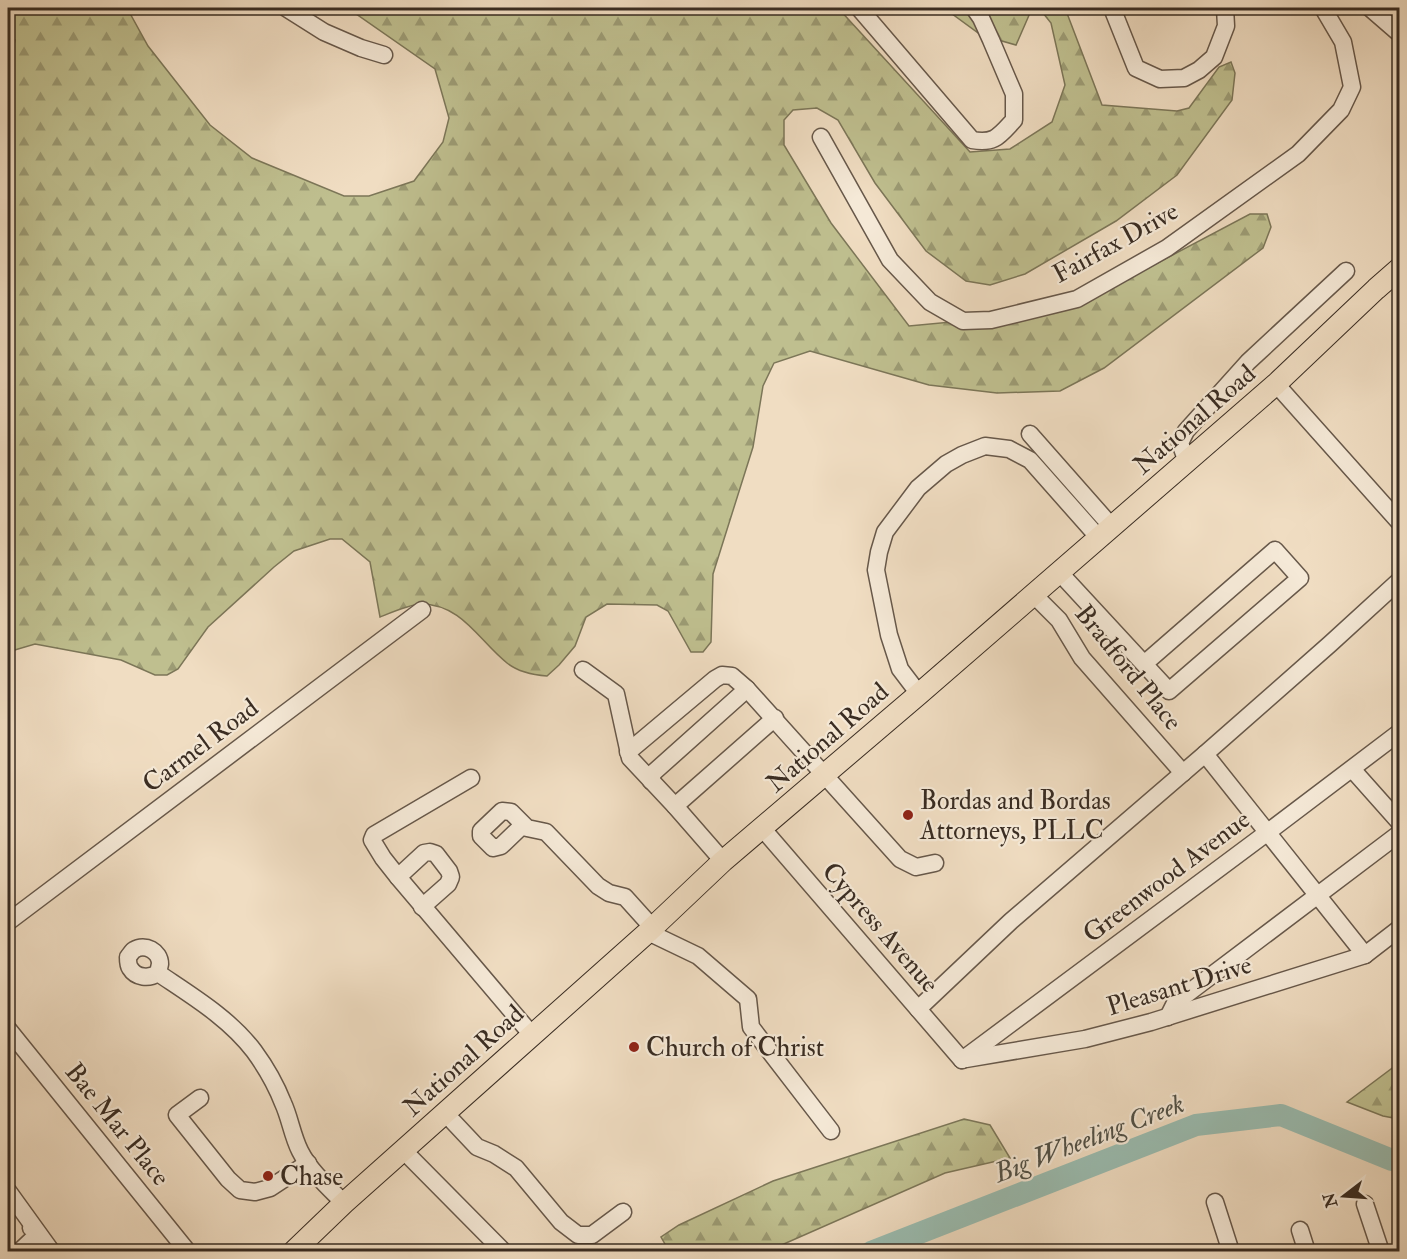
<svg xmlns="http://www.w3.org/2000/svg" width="1407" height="1259" viewBox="0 0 1407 1259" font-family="'IM FELL Double Pica',serif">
  <defs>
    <pattern id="forest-firs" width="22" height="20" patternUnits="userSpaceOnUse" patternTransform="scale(1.5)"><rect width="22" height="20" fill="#bfbf8f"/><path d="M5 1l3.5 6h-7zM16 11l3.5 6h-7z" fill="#9c9b74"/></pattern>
  </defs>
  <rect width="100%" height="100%" fill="#f0ddc2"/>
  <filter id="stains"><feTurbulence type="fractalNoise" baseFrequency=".00333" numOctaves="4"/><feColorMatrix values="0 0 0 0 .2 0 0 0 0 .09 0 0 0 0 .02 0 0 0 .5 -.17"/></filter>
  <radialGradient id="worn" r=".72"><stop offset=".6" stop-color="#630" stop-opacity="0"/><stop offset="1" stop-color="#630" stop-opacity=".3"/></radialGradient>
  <g fill="url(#forest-firs)" stroke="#7c7658" stroke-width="1.5">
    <path d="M8,8H127L148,46L210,125L252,158L344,196H369L414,181L443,142L449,118L435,69L356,14L342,8H838L970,152L1010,149L1052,122L1065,85L1051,23L1043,13H1030L1016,45L981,35L944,8H1065L1102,105L1177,111L1189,108L1219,67L1231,62L1235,73L1232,100L1177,175L1116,221L1025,274L990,285L966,281L926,251L875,183L838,120L817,108L793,110L784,120V145L831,223L909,326L1027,315L1080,304L1250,214H1267L1271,227L1263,248L1104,368L1060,391L997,393L929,385L810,351L774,363L763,386L753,447L713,574L711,642L703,652H691L668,611L657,605L607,604L586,617L575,646L559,665L547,676C534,675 518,672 507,663C479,641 462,604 421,604C411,604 390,613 380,617L370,562L342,539H330L294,551L274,567L208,627L178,669L167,675H155L121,660L35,644L8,652V66L10,64L15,40L8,34Z"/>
    <path d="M1399,1063V1119L1383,1116L1347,1102Z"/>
    <path d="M964,1119L990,1125L1010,1158L945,1173L768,1251H669L661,1237L679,1225L773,1181Z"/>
  </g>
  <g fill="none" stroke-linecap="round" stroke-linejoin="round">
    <path stroke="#9abcb0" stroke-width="22" d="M871,1252L1196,1125L1281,1115L1392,1160H1400"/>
    <defs>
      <g id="minor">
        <path d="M286,8L324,32L361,48L384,55"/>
        <path d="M859,8L972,140C995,144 999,136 1014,120V94L991,40L981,18L974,8"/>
        <path d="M1112,8L1136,68L1160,79L1184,78L1199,70L1214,57L1226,26L1225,8"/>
        <path d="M1370,8L1400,34"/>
        <path d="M821,137L890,260L930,302L963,321L991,320L1077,299L1167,248L1298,154L1341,110L1352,87L1343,42L1323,8"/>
        <path d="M1276,384L1400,523"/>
        <path d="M1030,434L1112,527"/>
        <path d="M1187,462L1180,443L1186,431L1248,362L1346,271"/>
        <path d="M1059,572L1169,691L1300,578L1275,550L1144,664"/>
        <path d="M1034,595L1059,620L1082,658L1183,773"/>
        <path d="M583,670L616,694L630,758L675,806L723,861"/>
        <path d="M919,694L900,669L889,635L876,570L879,552L885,532L918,488L946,464L962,455L985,446L1009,449L1030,460L1099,538"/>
        <path d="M628,752L715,679L722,675L732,676L747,689L900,859L916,867L935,863"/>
        <path d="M1205,754L1365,955"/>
        <path d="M1352,769L1400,823"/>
        <path d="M471,778L374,835L372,840L383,858L398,877L532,1035"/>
        <path d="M651,781L653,773L747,689"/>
        <path d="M675,806L775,718"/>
        <path d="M523,825L501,846L493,848L481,836V831L502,811L511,812L527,828L546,832L598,886L609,893L625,897L652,927"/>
        <path d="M762,828L962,1060"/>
        <path d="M398,877L424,853L430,852L436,854L449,871L451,877L448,884L422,907"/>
        <path d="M8,922L422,610"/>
        <path d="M648,932L698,956L748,999L751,1027L831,1131"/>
        <path d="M158,973C158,973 160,964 160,964C160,951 145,943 134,950C132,951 130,955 128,957C128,961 128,965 130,968C136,978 149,979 158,973C192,996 229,1018 254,1051C265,1066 276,1085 283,1103C290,1118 292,1135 300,1151C310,1171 328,1187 344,1203"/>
        <path d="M918,1009L1011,921L1205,754L1330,644L1400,580"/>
        <path d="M1168,1017L1175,1003L1400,833"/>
        <path d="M8,1029L188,1252"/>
        <path d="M966,1059L1085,1039L1151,1022L1365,955L1400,928"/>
        <path d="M962,1060L1268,832L1400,732"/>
        <path d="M200,1098L177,1115L228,1179L240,1190L255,1192L270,1188L308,1163"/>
        <path d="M445,1113L477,1147L494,1154L516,1168L561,1222L578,1235H592L623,1212"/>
        <path d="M403,1150L504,1252"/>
        <path d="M8,1191L52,1252"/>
        <path d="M1215,1202L1231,1252"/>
        <path d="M1365,1204L1381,1252"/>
        <path d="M1300,1230L1307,1252"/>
        <path d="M19,1252L38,1234L31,1228"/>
      </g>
      <path id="major" d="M293,1252L344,1203L648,932L723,861L919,694L1276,384L1376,289L1400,268"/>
    </defs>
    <use href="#minor" stroke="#67584a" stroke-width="19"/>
    <use href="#major" stroke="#392c22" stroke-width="23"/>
    <use href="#minor" stroke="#f5e9d7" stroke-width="16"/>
    <use href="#major" stroke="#f0ddc2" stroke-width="21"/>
  </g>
  <g fill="#8f2418" stroke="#f5e9d7" stroke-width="2">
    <circle cx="908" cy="815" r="6"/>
    <circle cx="634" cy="1047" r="6"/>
    <circle cx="268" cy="1176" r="6"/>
  </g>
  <g text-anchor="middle" stroke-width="4.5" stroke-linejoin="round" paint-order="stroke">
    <g font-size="26" fill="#392c22" stroke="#f5e9d7">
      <text transform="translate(1115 242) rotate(-29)" y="9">Fairfax Drive</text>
      <text transform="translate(1194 419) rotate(-41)" y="9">National Road</text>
      <text transform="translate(1129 667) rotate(51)" y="9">Bradford Place</text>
      <text transform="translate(827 737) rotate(-41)" y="9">National Road</text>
      <text transform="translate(200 745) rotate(-37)" y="9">Carmel Road</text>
      <text transform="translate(1166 876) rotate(-37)" y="9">Greenwood Avenue</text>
      <text transform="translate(881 927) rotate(49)" y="9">Cypress Avenue</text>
      <text transform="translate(1179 985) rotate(-17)" y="9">Pleasant Drive</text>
      <text transform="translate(463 1060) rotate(-42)" y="9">National Road</text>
      <text transform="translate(118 1124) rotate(51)" y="9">Bae Mar Place</text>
    </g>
    <g font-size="26" fill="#392c22" stroke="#f5e9d7" text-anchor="start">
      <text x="920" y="809">Bordas and Bordas<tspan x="920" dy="30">Attorneys, PLLC</tspan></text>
      <text x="646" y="1056">Church of Christ</text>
      <text x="280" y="1185">Chase</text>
    </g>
    <g font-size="27" font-style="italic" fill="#515046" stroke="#f5e9d7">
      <text transform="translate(1089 1138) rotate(-21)" y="9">Big Wheeling Creek</text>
    </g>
  </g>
  <rect width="1407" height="1259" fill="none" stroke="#f0ddc2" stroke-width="30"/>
  <rect x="9" y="9" width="1389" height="1241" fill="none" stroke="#392c22" stroke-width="3"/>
  <rect x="15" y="15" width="1377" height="1229" fill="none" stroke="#392c22" stroke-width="1.5"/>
  <g transform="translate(1344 1196) rotate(253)" stroke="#f5e9d7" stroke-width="4.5" paint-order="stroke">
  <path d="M0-4.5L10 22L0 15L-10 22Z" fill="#392c22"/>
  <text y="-9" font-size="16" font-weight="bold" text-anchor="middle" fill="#392c22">N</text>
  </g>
  <rect width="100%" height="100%" filter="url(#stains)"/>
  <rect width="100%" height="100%" fill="url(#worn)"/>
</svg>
